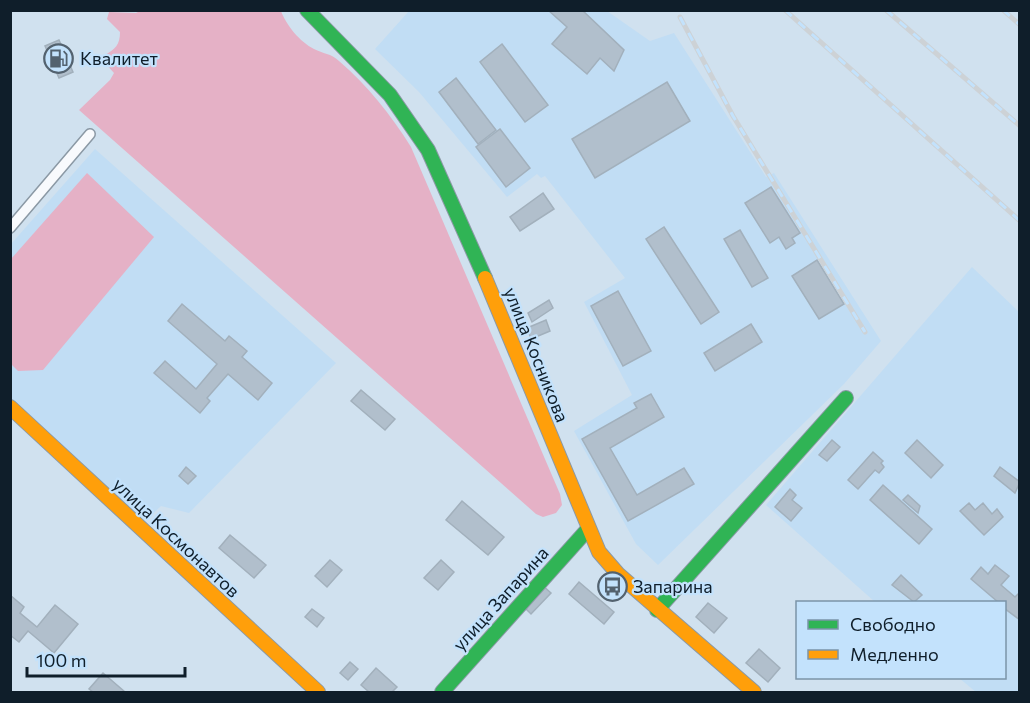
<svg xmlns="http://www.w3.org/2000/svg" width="1030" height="703" viewBox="0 0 1030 703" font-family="Commissioner,sans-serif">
  <rect width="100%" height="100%" fill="#d0e1ef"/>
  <g fill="#c1ddf4">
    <path d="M409,11H607L650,41L674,33L766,177L774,173L881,341L844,384L658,565L636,544L574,431L632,395L584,302L625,278L545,176L541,178L537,174L507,197L419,92L375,49Z"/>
    <path d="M95,149L336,363L189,513L161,506L141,525L11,400V244Z"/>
    <path d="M972,267L1019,312V692H976L959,678H1004V602H875L766,505Z"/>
  </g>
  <g fill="#e5b1c6">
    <path d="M140,11H281C286,25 300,42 314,49C323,54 331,53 339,61C367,85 391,115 411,147L560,494L562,505L556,513L543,517L536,514L79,110L110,80L114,73L104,62L105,55C115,49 120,45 120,32L107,19L109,12L136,13Z"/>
    <path d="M87,173L154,237L43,370L18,371L11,364V259Z"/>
  </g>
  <g fill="#b1bfcc" stroke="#a2b0bc" stroke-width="1.5">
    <path d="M548,10H582L624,50L614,71L600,58L587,74L552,44L567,27Z"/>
    <path d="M59,40L73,72L59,78L45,46Z"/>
    <path d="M502,44L548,105L525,122L480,62Z"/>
    <path d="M456,78L496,130L478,144L439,92Z"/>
    <path d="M667,82L690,121L595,178L572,139Z"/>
    <path d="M500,129L530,168L506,187L476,147Z"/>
    <path d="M771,187L800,233L792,238L795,243L786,249L779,237L770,243L745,203Z"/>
    <path d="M543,193L554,209L520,231L510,217Z"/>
    <path d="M664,227L719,312L701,324L646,239Z"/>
    <path d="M740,230L768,278L752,287L724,239Z"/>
    <path d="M817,260L844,304L819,319L792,276Z"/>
    <path d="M618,291L651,351L623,366L591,306Z"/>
    <path d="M549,300L553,308L532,322L528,313Z"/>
    <path d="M182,304L225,341L229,336L247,351L242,357L272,383L258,400L228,374L207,398L210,401L200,413L154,373L165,361L196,389L217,364L168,321Z"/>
    <path d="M546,320L550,331L531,339L527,328Z"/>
    <path d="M751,324L762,342L715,371L704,353Z"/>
    <path d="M361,390L395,419L385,430L351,401Z"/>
    <path d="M651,394L664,417L610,448L637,495L684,468L694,484L628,521L582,439L637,408L634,403Z"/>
    <path d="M832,440L840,447L827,461L819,455Z"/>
    <path d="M917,440L943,465L931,478L905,453Z"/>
    <path d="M873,452L883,461L881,463L884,467L879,473L875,470L858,489L848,480Z"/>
    <path d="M186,467L196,476L188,484L179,476Z"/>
    <path d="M1000,467L1020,482L1015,493L994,476Z"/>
    <path d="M883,485L932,529L919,544L870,500Z"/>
    <path d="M790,489L796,495L792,500L802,508L791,521L775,507Z"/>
    <path d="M908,495L920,506L918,513L903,500Z"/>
    <path d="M462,501L504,537L488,555L446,520Z"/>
    <path d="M969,503L975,510L983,503L992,514L997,509L1003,517L984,535L960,511Z"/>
    <path d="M230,535L266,565L254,578L219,548Z"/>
    <path d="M330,560L342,570L327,587L315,576Z"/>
    <path d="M441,560L454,572L438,590L424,578Z"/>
    <path d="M995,565L1009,576L1001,585L1015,597L1020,592V620L1004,608V602H998L971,579L981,567L988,574Z"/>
    <path d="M901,575L922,595L914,602L892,585Z"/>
    <path d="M579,582L614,612L604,624L569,594Z"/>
    <path d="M542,585L551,593L531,614L523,606Z"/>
    <path d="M10,595L24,607L20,613L37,627L55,605L78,624L54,653L28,631L19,642L10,635Z"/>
    <path d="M708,603L727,618L714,633L696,617Z"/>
    <path d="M312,609L324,618L317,627L305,617Z"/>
    <path d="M759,649L780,668L768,682L746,663Z"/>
    <path d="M350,662L358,669L348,680L340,673Z"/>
    <path d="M376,668L397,687L392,692H369L361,685Z"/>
    <path d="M103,673L125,692H93L89,689Z"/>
  </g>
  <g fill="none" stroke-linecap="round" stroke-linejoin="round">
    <defs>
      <path id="street" d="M10,228L90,134"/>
      <g id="fast">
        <path d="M307,10L390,95L428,150L485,278"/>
        <path d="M657,610L846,398"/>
        <path d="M442,692L588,529"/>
      </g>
      <g id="slow">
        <path d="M485,278L599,552L618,574L754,692"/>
        <path d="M10,407L318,692"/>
      </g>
    </defs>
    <use href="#street" stroke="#8b99a5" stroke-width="12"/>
    <use href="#fast" stroke="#8b99a5" stroke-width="16"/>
    <use href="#slow" stroke="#8b99a5" stroke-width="16"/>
    <use href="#street" stroke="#f8fafd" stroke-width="9"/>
    <use href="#fast" stroke="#30b455" stroke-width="14"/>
    <use href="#slow" stroke="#ff9f0a" stroke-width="14"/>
    <defs>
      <g id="rail">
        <path d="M785,10L1020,221"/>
        <path d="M886,10L1020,126"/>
        <path d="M1003,10L1020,25"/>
        <path d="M680,17L733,116L865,332"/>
      </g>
    </defs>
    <use href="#rail" stroke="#cdd2d6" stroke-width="5"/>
    <use href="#rail" stroke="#c3e2fc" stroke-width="3" stroke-dasharray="9" stroke-linecap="butt"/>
  </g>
  <defs>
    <symbol id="fuel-ring" viewBox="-11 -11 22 22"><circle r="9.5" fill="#c3e2fc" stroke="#53626f" stroke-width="1.5"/><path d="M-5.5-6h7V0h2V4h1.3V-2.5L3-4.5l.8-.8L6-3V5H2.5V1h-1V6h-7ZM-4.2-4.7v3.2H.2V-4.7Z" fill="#53626f"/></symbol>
    <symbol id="bus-ring" viewBox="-11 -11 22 22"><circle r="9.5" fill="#c3e2fc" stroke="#53626f" stroke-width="1.5"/><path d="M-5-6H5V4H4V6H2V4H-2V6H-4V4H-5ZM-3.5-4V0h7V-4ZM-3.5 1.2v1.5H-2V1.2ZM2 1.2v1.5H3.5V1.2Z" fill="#53626f"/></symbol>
  </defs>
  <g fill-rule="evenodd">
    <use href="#fuel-ring" x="42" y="42" width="33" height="33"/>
    <use href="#bus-ring" x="596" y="570" width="33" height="33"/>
  </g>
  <g text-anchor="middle" stroke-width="4.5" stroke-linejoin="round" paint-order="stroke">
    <g font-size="18" fill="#0f1e2a" stroke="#c3e2fc" text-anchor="start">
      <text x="80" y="65">Квалитет</text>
      <text x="633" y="593">Запарина</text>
    </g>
    <g font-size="18" fill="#0f1e2a" stroke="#c3e2fc">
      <text transform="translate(536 355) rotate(68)" y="6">улица Косникова</text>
      <text transform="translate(176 538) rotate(43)" y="6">улица Космонавтов</text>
      <text transform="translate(501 599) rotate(-48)" y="6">улица Запарина</text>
    </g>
  </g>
  <rect width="1030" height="703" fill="none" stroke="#0f1e2a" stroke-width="24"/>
  <rect x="796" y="601" width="210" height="78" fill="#c3e2fc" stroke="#7b94a8" stroke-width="1.5"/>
  <rect x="808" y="620" width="30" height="9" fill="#30b455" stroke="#7b94a8" stroke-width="1.5"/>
  <text x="850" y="631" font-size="18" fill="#0f1e2a">Свободно</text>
  <rect x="808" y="650" width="30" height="9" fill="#ff9f0a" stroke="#7b94a8" stroke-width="1.5"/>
  <text x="850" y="661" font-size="18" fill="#0f1e2a">Медленно</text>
  <path d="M27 667v9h158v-9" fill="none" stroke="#0f1e2a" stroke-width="3"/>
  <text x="36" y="667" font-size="18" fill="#0f1e2a" stroke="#c3e2fc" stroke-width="4.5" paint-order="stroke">100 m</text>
</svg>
